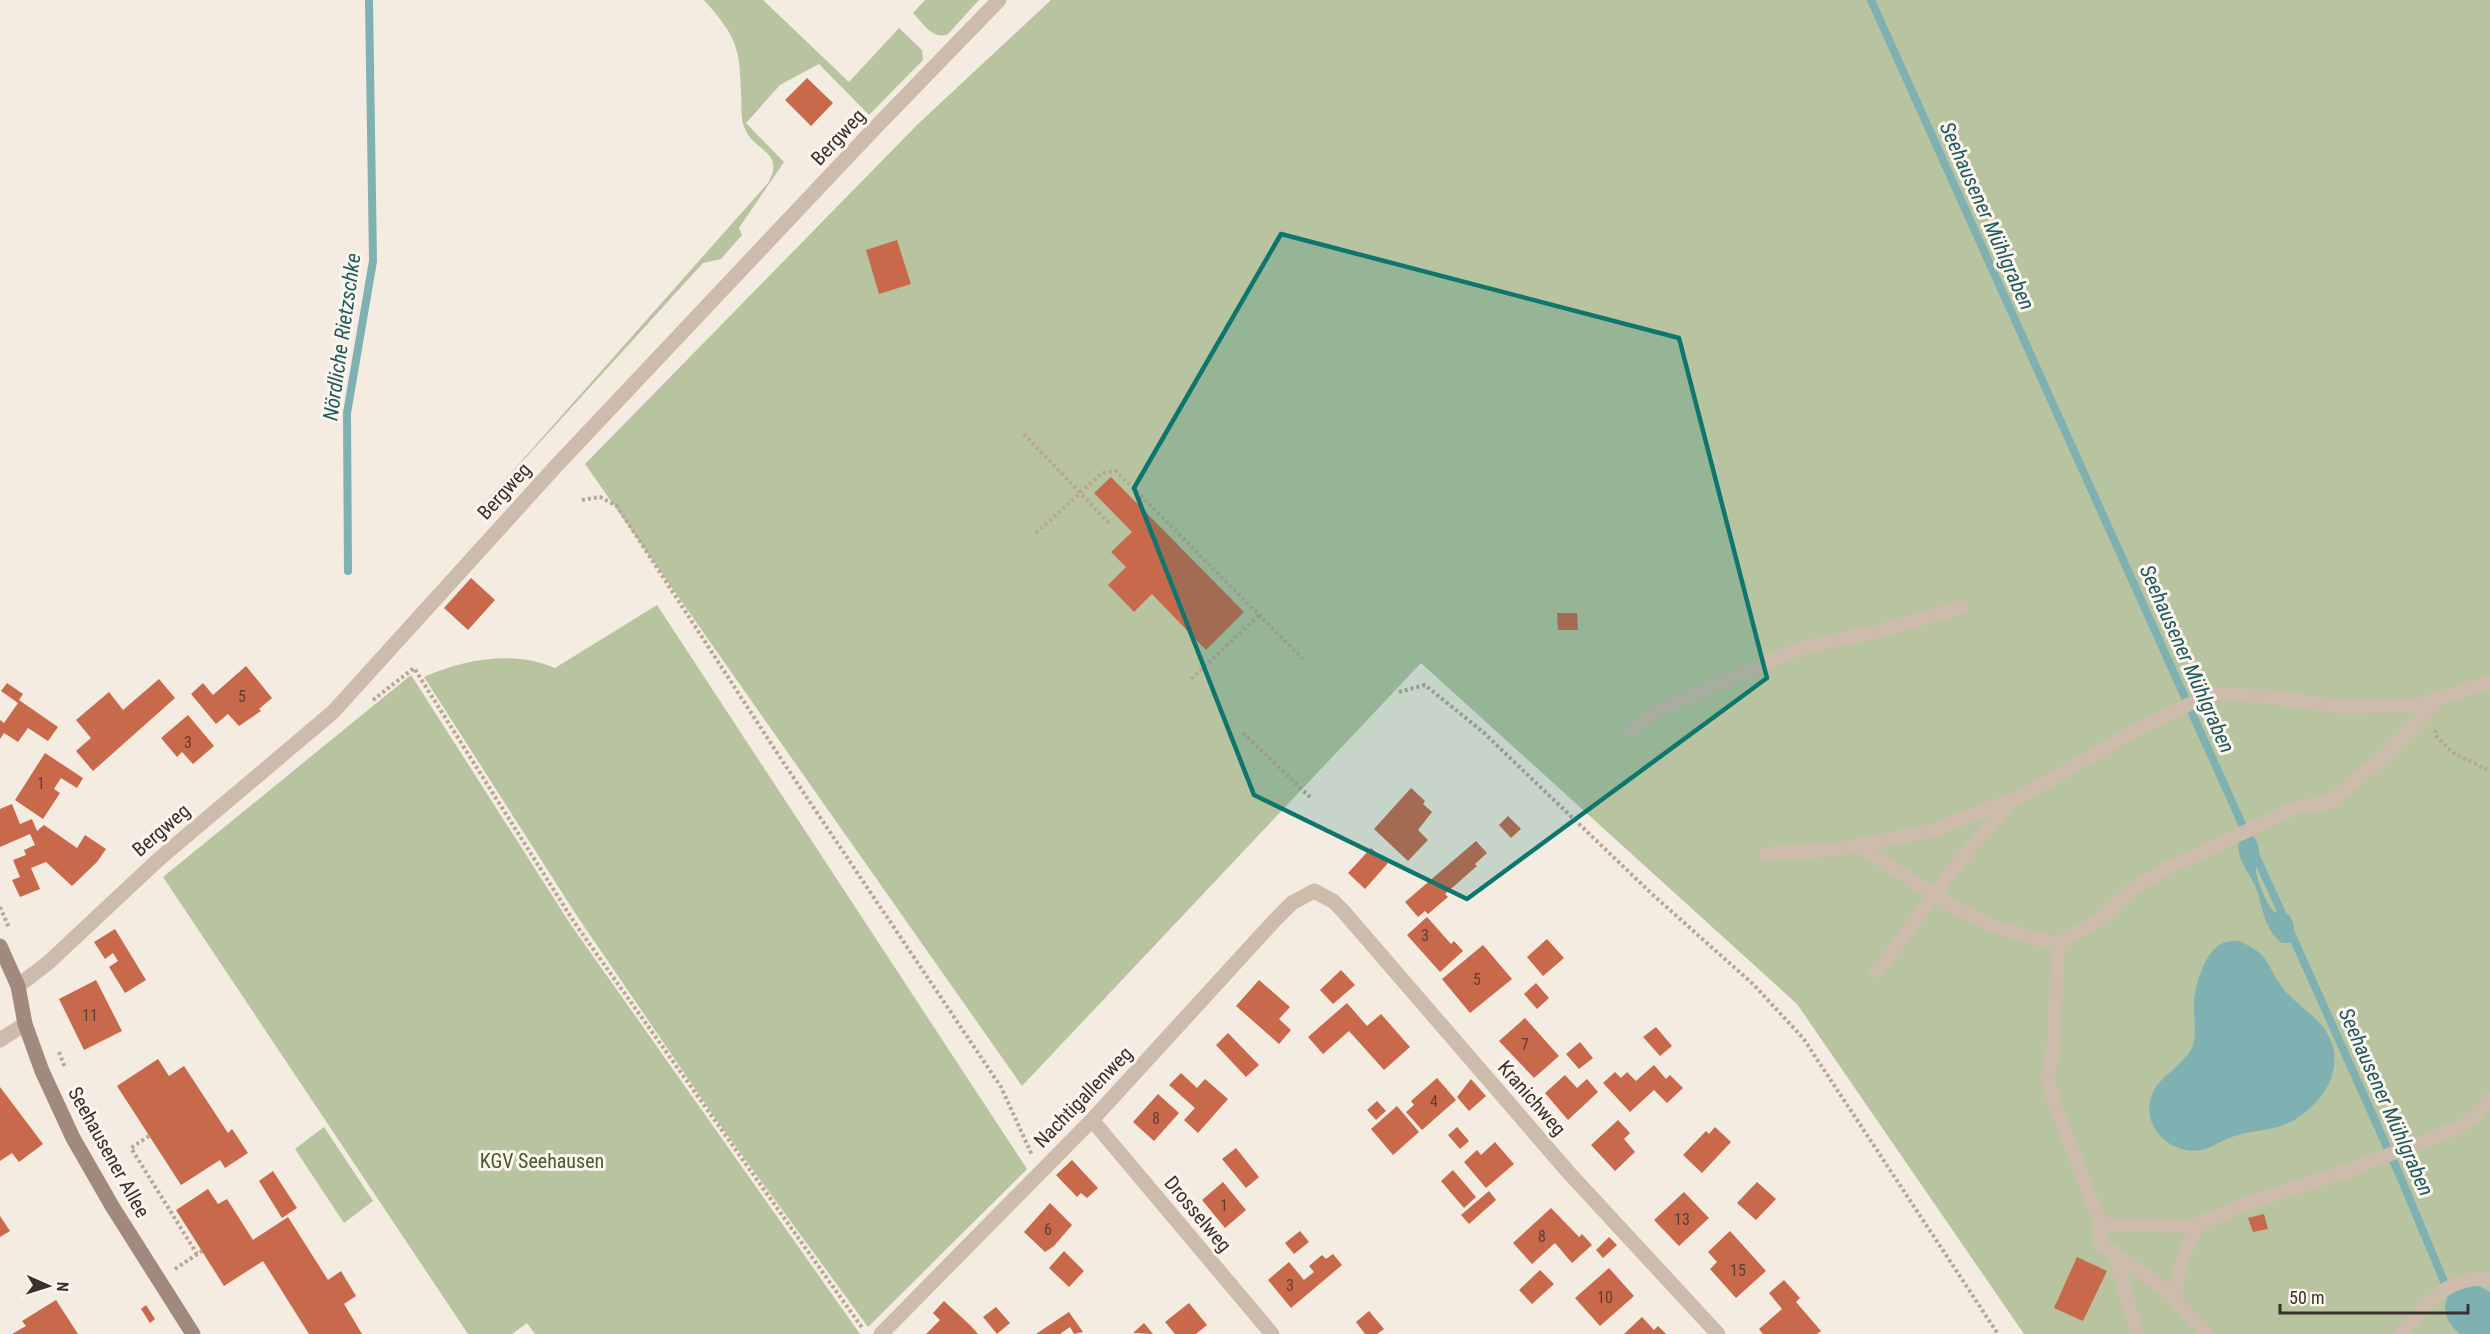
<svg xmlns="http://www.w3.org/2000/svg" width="2490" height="1334" viewBox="0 0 2490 1334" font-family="'Roboto Condensed',sans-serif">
  <rect width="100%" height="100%" fill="#f4ebe1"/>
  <g fill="#b8c4a0">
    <path d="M704,0H763L849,82L899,28L922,50L923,60L869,115L819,64L780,85L746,123L784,162L739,228L742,235L721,259L703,263L470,519L768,183C786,152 754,151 745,129C740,118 742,104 741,92C740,46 735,35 704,0Z"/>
    <path d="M925,0H979L948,34C933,41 922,22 913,13Z"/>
    <path d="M1051,0H2490V1334H2024L1797,1004L1421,663L1022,1086L585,464L918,124Z"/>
    <path d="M657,605L1027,1169L868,1327L715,1118L579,919L424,677C464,659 513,650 555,668Z"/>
    <path d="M411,675L571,925L860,1334H535L527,1323L512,1334H468L163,877Z"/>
    <path d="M324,1127L373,1201L344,1223L295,1149Z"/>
  </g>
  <g fill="#7fb0b2">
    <path d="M2251,835C2264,844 2257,858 2256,870C2256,878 2268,909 2275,912C2279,914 2285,914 2289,915L2293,922L2295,936L2289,943H2282C2264,930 2263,907 2256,888C2250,873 2233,855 2240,840Z"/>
    <path d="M2239,941C2274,956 2265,968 2287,993C2299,1006 2316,1016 2326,1031C2347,1065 2326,1100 2296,1119C2277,1131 2256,1129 2235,1136C2223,1139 2214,1147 2202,1150C2172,1155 2142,1129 2151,1098C2157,1075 2185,1067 2193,1045C2197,1030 2193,1015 2194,1000C2196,983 2205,952 2221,944C2226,941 2233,941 2239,941Z"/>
    <path d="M2476,1284L2490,1292V1334H2460C2444,1320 2441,1307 2451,1289Z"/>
  </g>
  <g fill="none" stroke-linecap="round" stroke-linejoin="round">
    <g stroke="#7fb0b2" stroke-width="8">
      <path d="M1871,0L2246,833"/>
      <path d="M348,571L347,413L373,261L369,0"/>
      <path d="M2254,852L2285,920"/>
      <path d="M2290,931L2400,1176L2448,1291"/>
    </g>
  </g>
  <g fill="#c8694b">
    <path d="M807,78L833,103L811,126L785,100Z"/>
    <path d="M897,240L911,284L879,294L866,250Z"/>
    <path d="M1111,477L1244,612L1206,650L1152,594L1134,612L1108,585L1126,567L1111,552L1132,532L1094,493Z"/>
    <path d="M471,578L495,600L468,630L444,608Z"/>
    <path d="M1557,613H1577L1578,630H1558Z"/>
    <path d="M246,666L272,698L259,709L261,711L239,726L228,714L216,724L191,694L203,683L213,695Z"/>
    <path d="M159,679L175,698L93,771L76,751L91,738L76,720L109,692L123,710Z"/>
    <path d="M7,683L23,694L19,700L58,727L48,741L28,728L18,742L4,733L0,739V720L4,723L18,703L1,691Z"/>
    <path d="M188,715L214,746L193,764L182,752L177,757L161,738Z"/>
    <path d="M45,753L83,778L77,788L61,778L54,789L60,793L43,819L15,800Z"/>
    <path d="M1411,788L1425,801L1423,804L1432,812L1418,830L1428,840L1408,861L1374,829Z"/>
    <path d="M12,804L20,824L32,819L37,831L44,825L77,848L85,835L106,849L97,862L72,886L46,862L31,868L40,889L20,897L12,880L20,877L13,860L26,855L24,850L35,845L30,834L0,847V809Z"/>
    <path d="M1508,816L1521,829L1511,838L1499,825Z"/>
    <path d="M1476,841L1487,853L1475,864L1477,866L1445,894L1448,897L1428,914L1425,911L1418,917L1405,902Z"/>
    <path d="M1371,848L1388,863L1365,889L1348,873Z"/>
    <path d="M1427,917L1451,944L1454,941L1463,951L1440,972L1407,935Z"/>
    <path d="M115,929L146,980L125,993L109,967L118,961L113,953L105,959L94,942Z"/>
    <path d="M1547,939L1564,958L1543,976L1527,957Z"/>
    <path d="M1483,945L1512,979L1470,1013L1442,979Z"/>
    <path d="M1341,970L1355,985L1333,1004L1320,990Z"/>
    <path d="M96,980L122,1031L84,1050L59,999Z"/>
    <path d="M1259,980L1290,1007L1279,1019L1291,1030L1279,1044L1236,1006Z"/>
    <path d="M1536,983L1549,998L1537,1009L1524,994Z"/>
    <path d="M1347,1003L1367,1026L1381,1014L1410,1047L1384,1070L1349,1031L1323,1054L1308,1037Z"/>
    <path d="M1525,1018L1559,1056L1534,1078L1499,1041Z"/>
    <path d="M1656,1027L1672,1046L1660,1056L1643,1037Z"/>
    <path d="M1228,1033L1259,1065L1246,1077L1216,1045Z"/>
    <path d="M1580,1042L1593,1058L1579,1069L1566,1054Z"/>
    <path d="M158,1059L169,1076L184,1066L228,1133L232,1129L248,1153L225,1168L220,1160L181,1185L117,1086Z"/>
    <path d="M1654,1065L1666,1079L1670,1075L1683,1088L1667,1103L1654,1090L1630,1112L1603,1083L1615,1072L1621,1078L1627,1072L1636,1081Z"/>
    <path d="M1181,1073L1197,1088L1205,1079L1228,1099L1198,1133L1184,1120L1195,1108L1169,1085Z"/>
    <path d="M1565,1075L1577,1088L1587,1079L1598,1092L1568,1120L1545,1093Z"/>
    <path d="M1437,1078L1456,1100L1422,1130L1406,1112L1414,1105L1411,1101Z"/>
    <path d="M1471,1079L1486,1096L1469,1111L1457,1097Z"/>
    <path d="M0,1087L43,1144L19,1162L12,1153L0,1161Z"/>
    <path d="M1158,1094L1179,1113L1154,1141L1133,1122Z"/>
    <path d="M1377,1101L1386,1111L1376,1120L1367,1110Z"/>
    <path d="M1397,1106L1419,1132L1393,1155L1371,1129Z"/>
    <path d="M1618,1120L1630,1133L1624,1139L1635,1152L1615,1171L1591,1145Z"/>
    <path d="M1457,1127L1469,1141L1460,1149L1448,1135Z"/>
    <path d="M1715,1127L1731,1142L1702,1173L1683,1155L1706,1131L1709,1134Z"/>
    <path d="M1495,1142L1514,1164L1486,1188L1464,1162L1477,1150L1481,1155Z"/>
    <path d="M1236,1148L1259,1177L1246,1188L1222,1159Z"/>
    <path d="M1072,1160L1098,1188L1087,1198L1081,1193L1077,1197L1056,1175Z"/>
    <path d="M1453,1170L1476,1197L1464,1208L1441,1181Z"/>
    <path d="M273,1171L297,1208L282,1218L259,1181Z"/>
    <path d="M1223,1182L1246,1210L1225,1228L1202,1200Z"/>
    <path d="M1757,1182L1776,1199L1756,1220L1737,1203Z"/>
    <path d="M208,1189L218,1204L227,1199L253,1240L288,1217L328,1280L341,1271L356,1296L344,1304L362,1334H309L263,1261L224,1286L176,1210Z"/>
    <path d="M1489,1191L1496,1200L1469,1224L1461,1215Z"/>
    <path d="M1684,1192L1709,1218L1679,1246L1654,1220Z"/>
    <path d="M1050,1203L1072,1225L1054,1246L1045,1252L1024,1232Z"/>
    <path d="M1551,1208L1579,1237L1582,1234L1592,1245L1572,1263L1555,1243L1532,1264L1513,1243Z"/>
    <path d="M2264,1214L2268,1229L2253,1232L2248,1218Z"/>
    <path d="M0,1216L10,1231L0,1237Z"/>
    <path d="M1300,1231L1309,1242L1294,1254L1285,1243Z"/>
    <path d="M1730,1231L1766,1271L1736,1298L1710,1269L1717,1262L1708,1252Z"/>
    <path d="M1609,1237L1617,1245L1603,1258L1596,1250Z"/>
    <path d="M1064,1251L1084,1271L1069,1287L1049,1268Z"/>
    <path d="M1333,1254L1342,1265L1291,1308L1268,1280L1289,1262L1304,1280L1314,1272L1309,1266L1322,1255L1326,1259Z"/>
    <path d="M2077,1257L2107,1271L2083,1321L2054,1308Z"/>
    <path d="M1609,1268L1634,1296L1600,1326L1575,1298Z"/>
    <path d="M1540,1270L1554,1284L1532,1304L1519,1290Z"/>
    <path d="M1784,1280L1800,1298L1796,1302L1821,1331L1817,1334H1763L1759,1329L1782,1309L1769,1293Z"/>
    <path d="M56,1300L78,1334H12L26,1326L22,1321Z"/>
    <path d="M944,1301L971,1326L978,1334H926L940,1320L933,1313Z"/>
    <path d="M1189,1303L1207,1325L1196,1334H1175L1165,1322Z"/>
    <path d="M146,1305L155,1319L150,1323L141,1309Z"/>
    <path d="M996,1307L1010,1323L997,1334L983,1317Z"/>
    <path d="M1369,1311L1384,1329L1377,1334H1365L1356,1322Z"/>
    <path d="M1069,1312L1083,1332L1074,1334L1070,1327L1060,1334H1036Z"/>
    <path d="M1642,1317L1654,1330L1658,1326L1666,1334H1624Z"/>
    <path d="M1144,1323L1153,1334L1133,1333Z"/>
  </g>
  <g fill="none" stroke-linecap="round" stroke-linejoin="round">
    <g stroke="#b9a596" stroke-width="4" stroke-dasharray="3 3" stroke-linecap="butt">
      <path d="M1024,434L1109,523"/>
      <path d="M582,500L600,497L617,506L785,765L1001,1087L1032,1155"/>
      <path d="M1036,533L1102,473L1116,471L1303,659"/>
      <path d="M1191,679L1259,615"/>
      <path d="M1399,692L1425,685L1483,732L1652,894L1754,985L1803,1038L1998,1334"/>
      <path d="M373,700L414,668L574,922L863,1329"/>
      <path d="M2436,730L2435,735L2453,753L2490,771"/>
      <path d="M1243,733L1310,797"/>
      <path d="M0,907L9,928"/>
      <path d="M59,1052L65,1068"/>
      <path d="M149,1136L131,1148L197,1254"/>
      <path d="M175,1269L202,1251"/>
    </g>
    <g stroke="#cdbbac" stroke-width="14">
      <path d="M1631,730L1657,711L1801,648L1879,631L1963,607"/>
      <path d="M1858,846L1956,908L1999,928L2058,944L2100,919L2130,891L2163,870L2298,807L2328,803L2386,755L2438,700"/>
      <path d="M1765,854L1840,849L1931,831L2024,795L2127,735L2210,694L2263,696L2343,707L2419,705L2490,682"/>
      <path d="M2058,944L2053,1055L2047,1077L2055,1105L2101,1225V1244L2165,1289L2207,1334"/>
      <path d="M1876,971L1900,942L1948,875L2010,802"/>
      <path d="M2101,1225L2192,1226L2254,1201L2347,1171L2458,1128L2480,1111L2490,1098"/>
      <path d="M2114,1252L2137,1334"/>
      <path d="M2175,1300C2176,1271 2186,1249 2199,1223"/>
      <path d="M2400,1334C2430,1304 2443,1276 2490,1279"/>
    </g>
    <g stroke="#cdbbac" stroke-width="15">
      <path d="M18,986L49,962L159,859L333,712L557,465L873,130L999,0"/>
      <path d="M0,1040L25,1024"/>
      <path d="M1092,1120L1272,1334"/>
      <path d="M881,1334L1092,1120L1274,921L1292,903L1314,891L1333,901L1343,911L1570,1174L1718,1334"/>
    </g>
    <path stroke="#a18a7d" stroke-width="15" d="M0,946L18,986L25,1024L42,1071L73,1138L112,1206L193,1334"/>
  </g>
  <path fill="#0f766e" fill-opacity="0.2" stroke="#0f766e" stroke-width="4.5" stroke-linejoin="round" d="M1281,234L1679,338L1767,678L1467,899L1254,795L1134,488Z"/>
  <g text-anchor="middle" stroke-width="6" stroke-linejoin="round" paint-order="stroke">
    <g font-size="16" fill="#5e3e33">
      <text x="242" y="702">5</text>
      <text x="188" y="748">3</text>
      <text x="41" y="789">1</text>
      <text x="1425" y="941">3</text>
      <text x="1477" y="985">5</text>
      <text x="90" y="1021">11</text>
      <text x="1525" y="1050">7</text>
      <text x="1434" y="1107">4</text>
      <text x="1156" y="1124">8</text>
      <text x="1224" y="1211">1</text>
      <text x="1682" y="1225">13</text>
      <text x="1048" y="1235">6</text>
      <text x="1542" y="1242">8</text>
      <text x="1738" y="1276">15</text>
      <text x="1290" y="1291">3</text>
      <text x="1605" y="1303">10</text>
    </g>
    <g font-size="20" fill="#3b302b" stroke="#fbf5ee">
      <text transform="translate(838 137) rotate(-47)" y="7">Bergweg</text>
      <text transform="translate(504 491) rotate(-48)" y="7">Bergweg</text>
      <text transform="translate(161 830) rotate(-41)" y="7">Bergweg</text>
      <text transform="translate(1083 1097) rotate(-46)" y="7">Nachtigallenweg</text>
      <text transform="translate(1532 1098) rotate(49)" y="7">Kranichweg</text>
      <text transform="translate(109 1152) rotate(61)" y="7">Seehausener Allee</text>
      <text transform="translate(1198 1214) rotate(50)" y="7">Drosselweg</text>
    </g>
    <g font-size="20" fill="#4a5a2e" stroke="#fbf5ee">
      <text x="542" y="1168">KGV Seehausen</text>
    </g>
    <g font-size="21" font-style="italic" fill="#1f5a5e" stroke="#fbf5ee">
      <text transform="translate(1987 216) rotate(66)" y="7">Seehausener Mühlgraben</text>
      <text transform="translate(342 337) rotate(-82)" y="7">Nördliche Rietzschke</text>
      <text transform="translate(2187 659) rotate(66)" y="7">Seehausener Mühlgraben</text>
      <text transform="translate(2386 1102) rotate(66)" y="7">Seehausener Mühlgraben</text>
    </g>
  </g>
  <g transform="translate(48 1286) rotate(93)" stroke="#fbf5ee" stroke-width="4.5" paint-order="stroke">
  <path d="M0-4.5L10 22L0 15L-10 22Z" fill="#3b302b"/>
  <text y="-9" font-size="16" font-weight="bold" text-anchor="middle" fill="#3b302b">N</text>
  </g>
  <path d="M2280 1304v9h188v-9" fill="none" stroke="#3b302b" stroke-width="3"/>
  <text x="2289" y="1304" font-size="18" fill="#3b302b" stroke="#fbf5ee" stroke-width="4.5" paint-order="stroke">50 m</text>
</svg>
